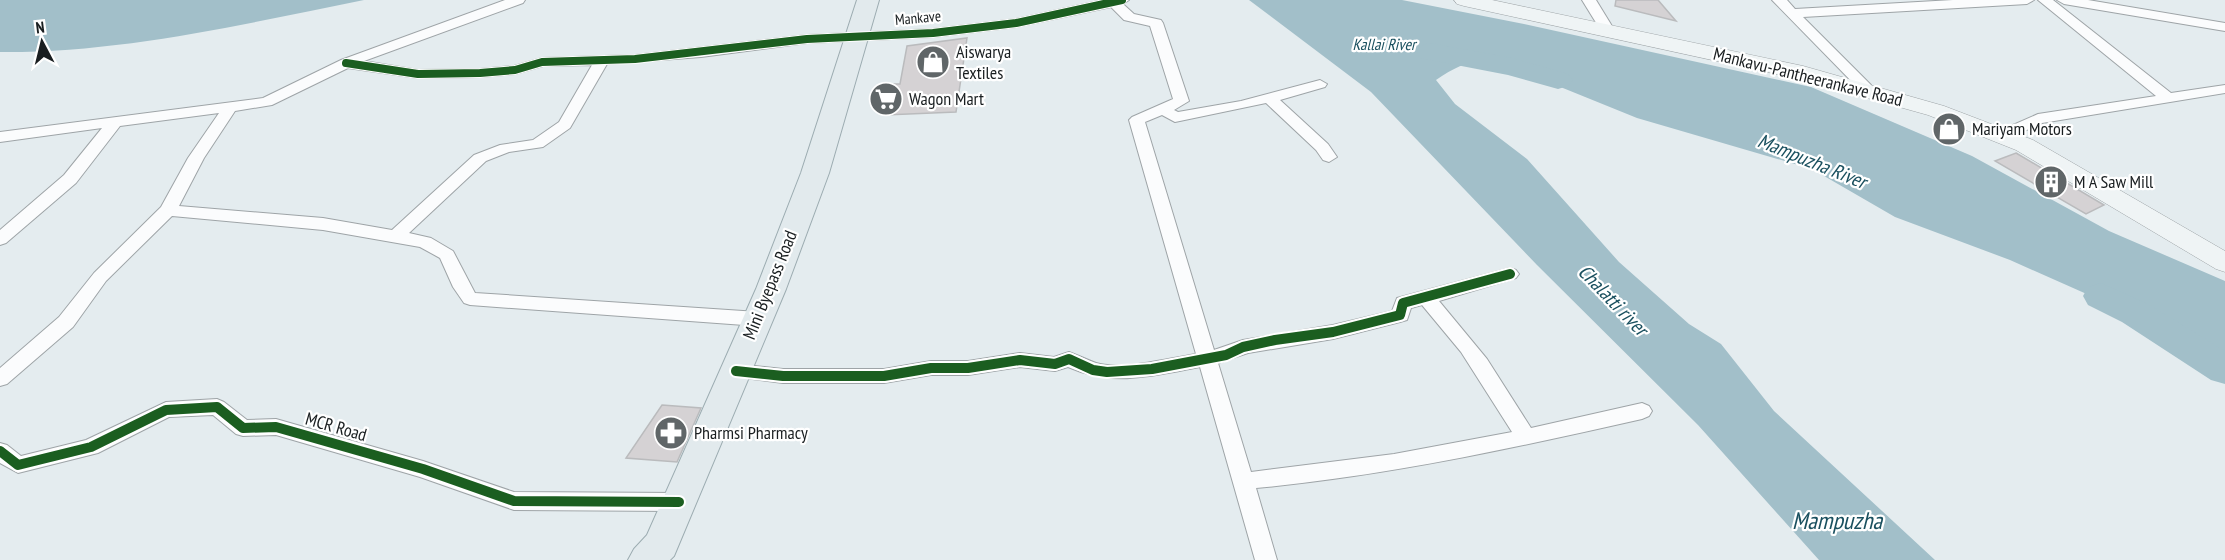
<svg xmlns="http://www.w3.org/2000/svg" width="2225" height="560" viewBox="0 0 2225 560" font-family="'PT Sans Narrow',sans-serif">
  <rect width="100%" height="100%" fill="#e4ecef"/>
  <g fill="#a2bfc9">
    <path d="M0,0H364C244,24 123,53 0,52Z"/>
    <path d="M1249,0H1402L1524,24L1811,87L1972,156L2109,231L2225,281V375L2193,354L2179,335L2010,260L1895,217L1812,169L1637,118L1506,65C1476,57 1461,63 1436,80L1455,104L1527,159L1619,262L1689,324L1721,344L1774,411L1935,560H1819L1698,425L1537,265L1371,92Z"/>
  </g>
  <g fill="none" stroke-linecap="round" stroke-linejoin="round">
    <g fill="#a2bfc9" fill-rule="evenodd">
      <path d="M1430,43L1512,58L1568,74L1573,80L1568,86L1558,89L1508,75L1420,58L1416,52L1420,46Z"/>
      <path d="M2101,283L2148,304L2225,351V384L2211,380L2122,322L2088,305L2083,296L2088,287Z"/>
    </g>
  </g>
  <g fill="#d5d2d4" stroke="#babbbd" stroke-width="1.5">
    <path d="M1616,0H1658L1676,21L1615,6Z"/>
    <path d="M967,38L956,112L885,115L889,84H900L907,46Z"/>
    <path d="M2016,153L2104,205L2086,214L1995,161Z"/>
    <path d="M662,405L701,408L677,462L626,458Z"/>
  </g>
  <g fill="none" stroke-linecap="round" stroke-linejoin="round">
    <defs>
      <g id="street">
        <path d="M505,0H525L523,3L364,61L418,70L480,69L514,66L542,58L635,55L807,35L933,29L1016,19L1103,0H1129L1123,4L1134,14L1161,20L1163,23L1189,101L1174,110L1178,112L1241,101L1320,80L1327,84L1325,87L1280,100L1328,144L1337,157L1329,162L1323,160L1316,150L1266,103L1175,122L1162,115L1145,122L1214,350L1243,340L1333,325L1392,311L1397,298L1510,268L1516,270L1519,274L1516,278L1439,301L1487,359L1531,428L1642,403L1649,406L1652,411L1649,416L1642,419C1514,448 1386,476 1256,488L1277,560H1255L1200,367C1153,376 1113,387 1068,367L1055,371L1020,367L968,375H931L884,383H783L729,376L726,371L729,366L736,364L783,369H884L931,361H968L1020,353L1054,357L1069,352C1078,355 1087,360 1096,363C1120,371 1171,358 1196,354L1129,120L1132,117L1173,99L1150,26L1124,20L1111,7L1016,27L933,37L807,43L701,57L607,64L570,128L543,147L509,152L486,161L409,233L431,238L453,251L475,293L758,312L765,314L767,319L765,324L758,326L470,305L464,303L453,287L440,258L420,247L323,230L172,216L106,281L73,327L7,384L0,386V368L59,317L94,273L161,207L188,158L219,113L120,126L76,183L6,243L0,245V230L64,175L102,128L0,142V132L263,98L341,60ZM592,65L559,122L533,140L500,145L474,155L392,230L323,218L179,206L204,158L235,111L272,105L348,68L418,78L480,77L515,74L543,66ZM1422,305L1461,352L1512,432L1394,454L1251,472L1218,363L1248,353L1333,339L1400,322L1407,320L1411,308Z"/>
        <path d="M1582,0H1596L1615,31L1613,34H1603Z"/>
        <path d="M1772,0H1787L1795,9L1953,0H2034L2027,4L1803,17L1871,85L1873,88L1866,92L1861,91Z"/>
        <path d="M2038,0H2053L2171,93L2225,85V93L2042,123L2009,138H1997L1995,135L1997,132L2038,114L2156,96Z"/>
        <path d="M2057,0H2088L2225,23V31L2064,4Z"/>
        <path d="M217,399L224,402L247,420L276,419L423,461L514,492L679,493L687,496L690,502L687,508L679,511L514,510L420,477L276,435L243,436L236,434L213,415L169,417L98,453L18,473L0,463V443L7,445L21,456L86,440L166,402Z"/>
      </g>
      <path id="secondary" d="M1454,0H1492L1803,66L1944,106L2033,140L2225,251V272L2216,269L2016,150L1928,115L1799,79L1464,6L1457,4Z"/>
      <path id="primary" d="M857,0H879L829,173L786,289L674,556L670,560H628L634,549L647,535L756,289L801,173Z"/>
    </defs>
    <use href="#street" stroke="#9ea4a7" stroke-width="2"/>
    <use href="#secondary" stroke="#9ea4a7" stroke-width="1"/>
    <use href="#primary" stroke="#9cacb1" stroke-width="2"/>
    <use href="#street" fill="#fbfcfd" fill-rule="evenodd"/>
    <use href="#secondary" fill="#eff4f5" fill-rule="evenodd"/>
    <use href="#primary" fill="#e2eaed" fill-rule="evenodd"/>
    <defs>
      <path id="cycleway-far1" d="M346,63L418,74L480,73L515,70L542,62L635,59L807,39L933,33L1016,23L1122,0"/>
      <g id="cycleway">
        <path d="M736,371L783,376H884L931,368H968L1020,360L1055,364L1069,359L1093,370L1107,372L1152,369L1226,355L1243,347L1275,340L1333,332L1400,315L1403,303L1510,274"/>
        <path d="M0,451L18,465L91,447L166,410L217,407L243,428L276,427L423,469L514,501L679,502"/>
      </g>
    </defs>
    <use href="#cycleway-far1" stroke="#fff" stroke-width="10"/>
    <use href="#cycleway" stroke="#fff" stroke-width="14"/>
    <use href="#cycleway-far1" stroke="#1b5e20" stroke-width="8"/>
    <use href="#cycleway" stroke="#1b5e20" stroke-width="10"/>
  </g>
  <defs>
    <symbol id="shop-disc" viewBox="-11 -11 22 22"><circle r="9.5" fill="#606668" stroke="#fff"/><path d="M-5-2.5h2.3a2.7 3.5 0 0 1 5.4 0H5L5.5 6h-11ZM-1.5-2.5h3a1.5 2.3 0 0 0-3 0Z" fill="#fff"/></symbol>
    <symbol id="supermarket-disc" viewBox="-11 -11 22 22"><circle r="9.5" fill="#606668" stroke="#fff"/><path d="M-6-5.5h2.5l.6 2H6L4.5 2H-2.5L-4.4-4H-6ZM-1.5 3.2a1.3 1.3 0 1 0 .1 0ZM3 3.2a1.3 1.3 0 1 0 .1 0Z" fill="#fff"/></symbol>
    <symbol id="building-disc" viewBox="-11 -11 22 22"><circle r="9.5" fill="#606668" stroke="#fff"/><path d="M-4-6H4V6H1V3H-1V6H-4ZM-2.5-4.3h1.7v1.8h-1.7ZM.8-4.3h1.7v1.8H.8ZM-2.5-1h1.7V.8h-1.7ZM.8-1h1.7V.8H.8Z" fill="#fff"/></symbol>
    <symbol id="pharmacy-disc" viewBox="-11 -11 22 22"><circle r="9.5" fill="#606668" stroke="#fff"/><path d="M-2-6h4v4h4v4h-4v4h-4v-4h-4v-4h4Z" fill="#fff"/></symbol>
  </defs>
  <g fill-rule="evenodd">
    <use href="#shop-disc" x="914" y="43" width="38" height="38"/>
    <use href="#supermarket-disc" x="867" y="80" width="38" height="38"/>
    <use href="#shop-disc" x="1930" y="110" width="38" height="38"/>
    <use href="#building-disc" x="2032" y="163" width="38" height="38"/>
    <use href="#pharmacy-disc" x="652" y="414" width="38" height="38"/>
  </g>
  <g text-anchor="middle" stroke-width="4.5" stroke-linejoin="round" paint-order="stroke">
    <g font-size="15" fill="#191e20" stroke="#fff">
      <text transform="translate(918 18) rotate(-5)" y="5">Mankave</text>
    </g>
    <g font-size="16" font-style="italic" fill="#1a505f" stroke="#fff">
      <text x="1384" y="50">Kallai River</text>
    </g>
    <g font-size="18" fill="#191e20" stroke="#fff" text-anchor="start">
      <text x="956" y="58">Aiswarya<tspan x="956" dy="21">Textiles</tspan></text>
      <text x="909" y="105">Wagon Mart</text>
      <text x="1972" y="135">Mariyam Motors</text>
      <text x="2074" y="188">M A Saw Mill</text>
      <text x="694" y="439">Pharmsi Pharmacy</text>
    </g>
    <g font-size="18" fill="#191e20" stroke="#fff">
      <text transform="translate(1808 77) rotate(14)" y="6">Mankavu-Pantheerankave Road</text>
      <text transform="translate(770 285) rotate(-68)" y="6">Mini Byepass Road</text>
      <text transform="translate(336 427) rotate(16)" y="6">MCR Road</text>
    </g>
    <g font-size="20" font-style="italic" fill="#1a505f" stroke="#fff">
      <text transform="translate(1812 161) rotate(22)" y="7">Mampuzha River</text>
      <text transform="translate(1613 300) rotate(46)" y="7">Chalatti river</text>
    </g>
    <g font-size="24" font-style="italic" fill="#1a505f" stroke="#fff">
      <text x="1837" y="529">Mampuzha</text>
    </g>
  </g>
  <g transform="translate(42 42) rotate(353)" stroke="#ffffff" stroke-width="4.5" paint-order="stroke">
  <path d="M0-4.5L10 22L0 15L-10 22Z" fill="#191e20"/>
  <text y="-9" font-size="16" font-weight="bold" text-anchor="middle" fill="#191e20">N</text>
  </g>
</svg>
